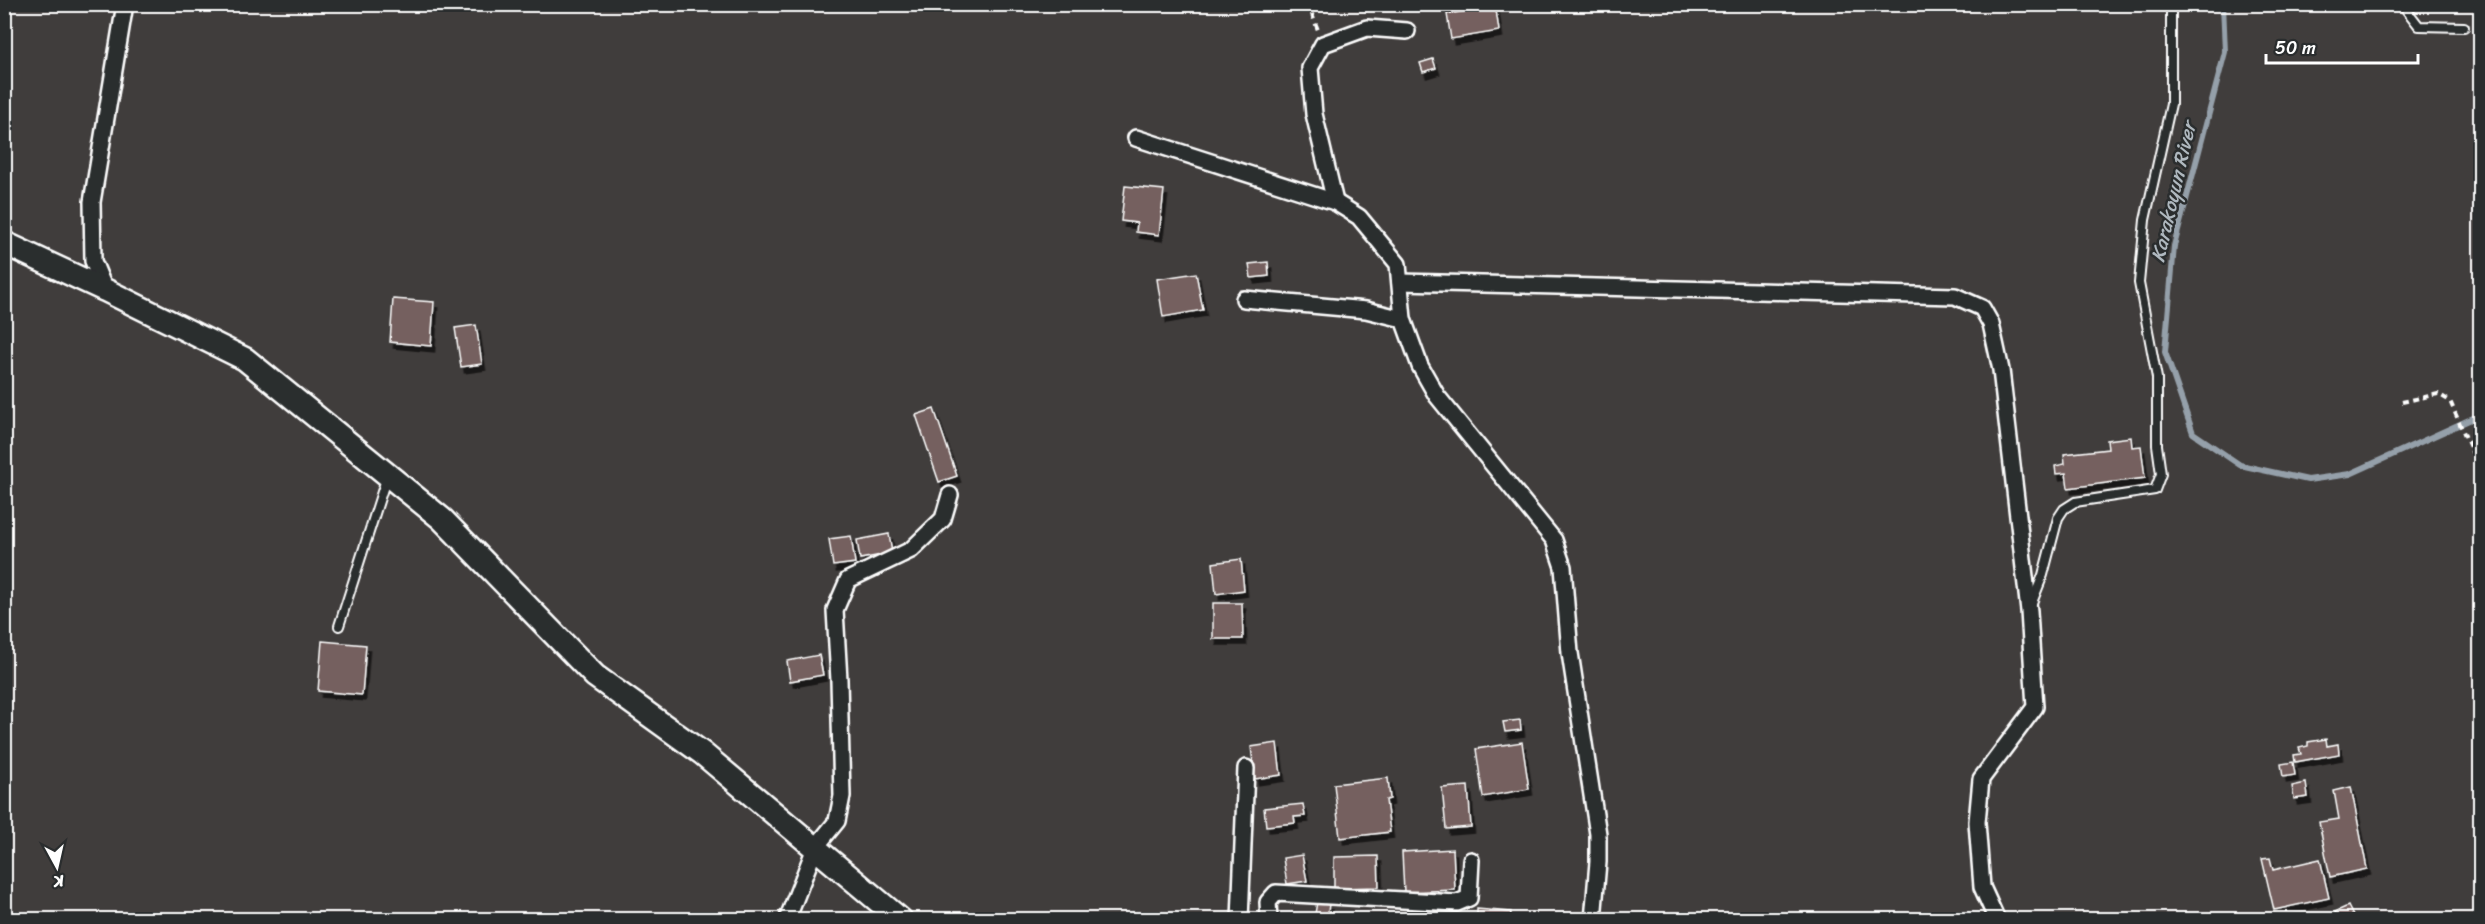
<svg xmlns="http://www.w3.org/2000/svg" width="2485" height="924" viewBox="0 0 2485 924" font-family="Sriracha,sans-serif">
  <defs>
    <filter id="shadow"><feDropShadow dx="3.5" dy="6" stdDeviation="0" flood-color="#0009"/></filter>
  </defs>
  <rect width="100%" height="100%" fill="#403d3c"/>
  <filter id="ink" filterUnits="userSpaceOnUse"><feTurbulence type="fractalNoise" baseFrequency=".0167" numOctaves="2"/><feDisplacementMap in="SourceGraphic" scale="12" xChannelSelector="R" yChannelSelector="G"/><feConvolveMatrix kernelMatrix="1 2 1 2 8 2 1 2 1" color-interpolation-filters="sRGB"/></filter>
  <g filter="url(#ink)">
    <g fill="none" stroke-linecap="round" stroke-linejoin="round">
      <path stroke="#95a0aa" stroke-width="6" d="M2223,4L2225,52L2174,246L2165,352L2193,433L2240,465L2308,480L2350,474L2480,415"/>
    </g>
    <g fill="#74615e" stroke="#fff" stroke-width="1.5" filter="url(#shadow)">
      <path d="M1466,4H1495L1499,31L1451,39L1447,14L1467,11Z"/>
      <path d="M1433,59L1436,68L1423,72L1420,63Z"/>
      <path d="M1125,186L1164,190L1159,235L1136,232L1137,223L1121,221Z"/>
      <path d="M1268,262L1269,276L1251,278L1249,264Z"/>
      <path d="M1196,273L1203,310L1163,317L1157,279Z"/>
      <path d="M393,299L434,302L431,346L390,342Z"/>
      <path d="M476,325L482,364L461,367L455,328Z"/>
      <path d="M934,409L957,476L939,482L916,415Z"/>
      <path d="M2131,437L2132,447L2141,446L2145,478L2068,488L2066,473L2056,474L2055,466L2065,464L2064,454L2108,449L2107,440Z"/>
      <path d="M889,534L892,553L860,559L857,540Z"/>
      <path d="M851,536L855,563L833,566L829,539Z"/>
      <path d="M1241,559L1244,590L1216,594L1213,563Z"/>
      <path d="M1213,603H1242L1243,639H1213Z"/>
      <path d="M322,641L366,645L362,695L318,691Z"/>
      <path d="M819,655L823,675L790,681L787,661Z"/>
      <path d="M1520,720L1521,730L1505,732L1503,722Z"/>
      <path d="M2326,739L2327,746L2338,744L2339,754L2295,762L2294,755L2301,754L2299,748L2308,746V742Z"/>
      <path d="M1522,742L1529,789L1483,797L1476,749Z"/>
      <path d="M1277,743L1281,775L1255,779L1251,747Z"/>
      <path d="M2293,762L2295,775L2283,777L2281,764Z"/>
      <path d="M1388,778L1390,799L1386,800L1390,832L1340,838L1334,784Z"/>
      <path d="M2306,783L2308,797L2294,799L2292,786Z"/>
      <path d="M1468,786L1471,827L1446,829L1442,788Z"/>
      <path d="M2351,787L2367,869L2330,877L2319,822L2339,819L2334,791Z"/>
      <path d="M1303,804L1305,816L1294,817L1295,823L1266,826L1264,808Z"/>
      <path d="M1453,849L1455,890L1404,892L1402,852Z"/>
      <path d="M1302,855L1307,881L1287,884L1283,858Z"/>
      <path d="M1378,856L1379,887L1334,888V857Z"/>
      <path d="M2270,858L2273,870L2320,859L2329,898L2274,910L2262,859Z"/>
      <path d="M1317,902L1329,904L1327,920H1314Z"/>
      <path d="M2348,906L2355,920H2338L2335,912Z"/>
      <path d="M1477,909L1511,912L1510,920H1477Z"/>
    </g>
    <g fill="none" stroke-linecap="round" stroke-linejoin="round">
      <defs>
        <g id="lane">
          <path d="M2402,4L2419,26L2464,27"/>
          <path d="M2031,605L2043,575L2058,518L2064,509L2075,502L2155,490L2161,474L2157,445V378L2139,283L2145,220L2171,104V4"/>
          <path d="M339,626L387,476"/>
        </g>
        <g id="street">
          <path d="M1136,138L1335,202L1359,217L1398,264L1403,319L1420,366L1437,396L1554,540L1563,567L1570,653L1598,834V862L1593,920"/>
          <path d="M1335,202L1314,114L1310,68L1323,44L1367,28L1407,31"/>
          <path d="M1400,282L1955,296L1982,308L1991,324L2001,370L2029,611L2035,707L1981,779L1977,822L1982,887L1997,920"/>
          <path d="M105,290L93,261L92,202L125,4"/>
          <path d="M1244,299L1366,310L1403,319"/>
          <path d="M787,920L815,848L837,821L842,796L839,680L835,610L848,580L911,550L943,519L950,495"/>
          <path d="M1240,920L1246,768"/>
          <path d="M1269,920L1268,902L1276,893L1457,903L1469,898L1471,860"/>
        </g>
        <path id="secondary" d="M4,243L105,290L245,359L442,519L595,676L702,753L901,920"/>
      </defs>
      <use href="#lane" stroke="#fff" stroke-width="12"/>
      <use href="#street" stroke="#fff" stroke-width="20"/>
      <use href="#secondary" stroke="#fff" stroke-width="27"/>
      <g stroke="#fff" stroke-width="4" stroke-dasharray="6 4.5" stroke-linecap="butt">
        <path d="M1308,4L1318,30"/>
        <path d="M2402,402L2438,394L2450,401L2472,452L2480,458"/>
      </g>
      <use href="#lane" stroke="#2a2d2e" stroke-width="8"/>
      <use href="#street" stroke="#2a2d2e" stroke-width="15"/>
      <use href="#secondary" stroke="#2a2d2e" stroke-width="22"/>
    </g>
  </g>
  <g text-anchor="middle" stroke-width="5" stroke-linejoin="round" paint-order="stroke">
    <g font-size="20" font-style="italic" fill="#afb8bf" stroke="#2a2d2e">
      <text transform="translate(2173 192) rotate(-77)" y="7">Karakoyun River</text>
    </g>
  </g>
  <rect width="2485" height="924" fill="none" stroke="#2a2d2e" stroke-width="24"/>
  <rect x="12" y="12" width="2461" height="900" fill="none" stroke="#fff" stroke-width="2" filter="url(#ink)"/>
  <g transform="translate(57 867) rotate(172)" stroke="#2a2d2e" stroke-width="4.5" paint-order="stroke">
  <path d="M0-4.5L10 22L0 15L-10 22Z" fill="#ffffff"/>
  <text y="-9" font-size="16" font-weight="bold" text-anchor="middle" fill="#ffffff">K</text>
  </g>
  <path d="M2266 54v9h152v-9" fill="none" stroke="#ffffff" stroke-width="3"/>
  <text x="2275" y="54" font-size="18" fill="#ffffff" stroke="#2a2d2e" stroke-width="4.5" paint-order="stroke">50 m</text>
</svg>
